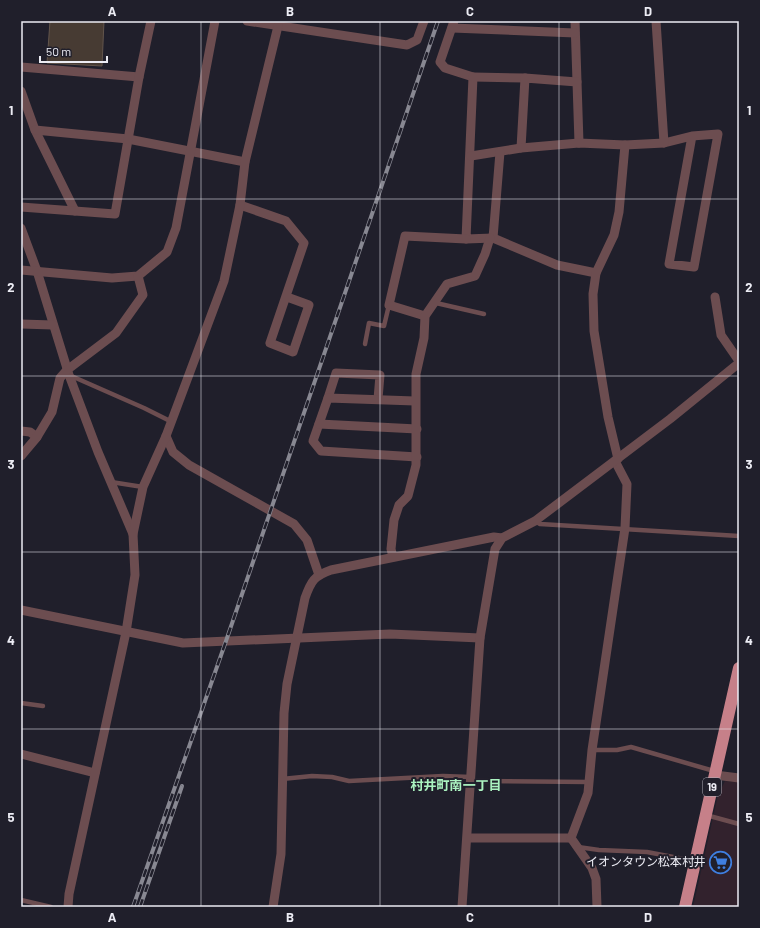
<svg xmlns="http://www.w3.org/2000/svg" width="760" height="928" viewBox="0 0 760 928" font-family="Barlow,'Noto Sans JP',sans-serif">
  <rect width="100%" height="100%" fill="#201f2b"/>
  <path fill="#32222d" d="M725,781L739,782V907H693L718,795Z"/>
  <path fill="#473b33" stroke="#62554c" d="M50,21H104L102,66L47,63Z"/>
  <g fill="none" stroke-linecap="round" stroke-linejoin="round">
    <g stroke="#6c4d50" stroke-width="4.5">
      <path d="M436,303L484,314"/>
      <path d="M365,344L369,323L384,326L389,305"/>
      <path d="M69,375L144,408L172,422"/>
      <path d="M111,482L143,487"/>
      <path d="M535,521L540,524L739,536"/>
      <path d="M21,703L43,706"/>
      <path d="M592,750H617L631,747L714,771"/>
      <path d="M282,779L312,776L332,777L349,781L443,776L471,777"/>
      <path d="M471,781L589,782"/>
      <path d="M706,815L739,824"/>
      <path d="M578,847L599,850L647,852L694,861"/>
      <path d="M21,900L51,907"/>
    </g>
    <g stroke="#6c4d50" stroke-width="9">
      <path d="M247,21L407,45L417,40L424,21"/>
      <path d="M454,21L440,62L445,68L473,77L466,239L493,238L557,265L596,273"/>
      <path d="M575,21L577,82"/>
      <path d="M452,28L575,33"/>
      <path d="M21,67L139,77"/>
      <path d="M473,77L525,78"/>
      <path d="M21,91L35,130L75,211"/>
      <path d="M35,130L128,139L245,162"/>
      <path d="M664,143L692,136L718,134L694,267L669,264L692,136"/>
      <path d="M521,148L525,78L577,82L579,143"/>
      <path d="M471,156L521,148L579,143L625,145L664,143L656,21"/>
      <path d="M240,205L286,221L304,243L270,343L293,352L309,305L287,297"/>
      <path d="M21,207L115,214L139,77L151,21"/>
      <path d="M21,228L37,271L69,375L98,452L133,534"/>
      <path d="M493,238L500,152"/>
      <path d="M21,270L112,278L138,276L167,252L176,228L215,21"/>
      <path d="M715,297L721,335L739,361"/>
      <path d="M425,316L389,305L405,236L466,239"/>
      <path d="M21,324L53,325"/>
      <path d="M328,398L336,373L380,375L378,399"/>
      <path d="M415,401L328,398L313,441L321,451L417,457"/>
      <path d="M319,424L417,429"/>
      <path d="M21,431L30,432L37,437"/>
      <path d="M166,436L173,452L189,465L294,524L307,540L319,575"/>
      <path d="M21,456L37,437L52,412L60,378L67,370L116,333L143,295L138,276"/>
      <path d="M618,459L608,417L594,331L593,294L596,273L614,235L619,212L625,145"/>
      <path d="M393,557L391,549L394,520L399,505L408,496L416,465V374L424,338L425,316L447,284L475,276L485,254L490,238"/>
      <path d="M21,610L183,643L390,634L480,638"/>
      <path d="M21,754L95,773"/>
      <path d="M715,775L739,778"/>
      <path d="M468,838H571"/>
      <path d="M571,838L588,793L592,750L625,528L627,484L615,461"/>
      <path d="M571,838L592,868L596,879L597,907"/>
      <path d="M68,907L69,894L126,632L135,575L133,534L143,487L166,436L224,281L240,205L245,162L278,26"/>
      <path d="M273,907L281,854L284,713L287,684L305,598C311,581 314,576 331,570L494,537L502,538"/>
      <path d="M462,907L480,638L495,549L502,538L535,521L670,419L739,363"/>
    </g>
    <path stroke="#c68089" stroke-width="12" d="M685,907L739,668"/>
    <defs>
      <g id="rail">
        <path d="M133,907L226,641L438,21"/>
        <path d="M140,907L182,786"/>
      </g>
    </defs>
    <use href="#rail" stroke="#888892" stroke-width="4"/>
    <use href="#rail" stroke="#201f2b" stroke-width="2.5" stroke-dasharray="8" stroke-linecap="butt"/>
  </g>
  <path fill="none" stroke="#ececf4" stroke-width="1" stroke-opacity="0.55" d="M201,21V907M380,21V907M559,21V907M21,199H739M21,376H739M21,552H739M21,729H739"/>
  <defs>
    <symbol id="supermarket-ring" viewBox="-11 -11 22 22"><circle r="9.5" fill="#201f2b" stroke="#3f7fe0" stroke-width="1.5"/><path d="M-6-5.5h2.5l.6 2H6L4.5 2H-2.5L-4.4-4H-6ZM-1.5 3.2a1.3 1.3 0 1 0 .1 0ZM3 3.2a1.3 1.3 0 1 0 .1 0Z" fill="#3f7fe0"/></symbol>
  </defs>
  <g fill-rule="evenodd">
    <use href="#supermarket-ring" x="708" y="850" width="25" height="25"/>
  </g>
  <g text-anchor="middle" stroke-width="4" stroke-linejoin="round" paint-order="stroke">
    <rect fill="#201f2b" stroke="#afaeb8" stroke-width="1" x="703" y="778" width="18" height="18" rx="3"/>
    <g font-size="11" font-weight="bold" fill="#ececf4">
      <text x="712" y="791">19</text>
    </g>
    <g font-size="12" fill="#ececf4" stroke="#201f2b" text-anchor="end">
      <text x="706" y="866">イオンタウン松本村井</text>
    </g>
    <g font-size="13" font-weight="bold" fill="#acf4c1" stroke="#201f2b">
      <text x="456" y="790">村井町南一丁目</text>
    </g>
  </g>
  <rect width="760" height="928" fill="none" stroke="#201f2b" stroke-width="44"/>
  <path d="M40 56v6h67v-6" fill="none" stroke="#ececf4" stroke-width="2"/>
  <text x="46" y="56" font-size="12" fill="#ececf4" stroke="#201f2b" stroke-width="3" paint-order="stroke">50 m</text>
  <rect x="22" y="22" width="716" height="884" fill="none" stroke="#ececf4" stroke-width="1.5"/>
  <g font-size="13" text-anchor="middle" font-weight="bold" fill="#ececf4">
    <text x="112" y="16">A</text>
    <text x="290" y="16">B</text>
    <text x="470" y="16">C</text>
    <text x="648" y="16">D</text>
    <text x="11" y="115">1</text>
    <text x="749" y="115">1</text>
    <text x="11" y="292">2</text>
    <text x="749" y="292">2</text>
    <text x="11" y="469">3</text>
    <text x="749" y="469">3</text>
    <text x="11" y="645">4</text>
    <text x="749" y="645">4</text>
    <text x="11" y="822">5</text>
    <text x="749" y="822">5</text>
    <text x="112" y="922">A</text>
    <text x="290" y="922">B</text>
    <text x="470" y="922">C</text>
    <text x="648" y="922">D</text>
  </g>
</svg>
